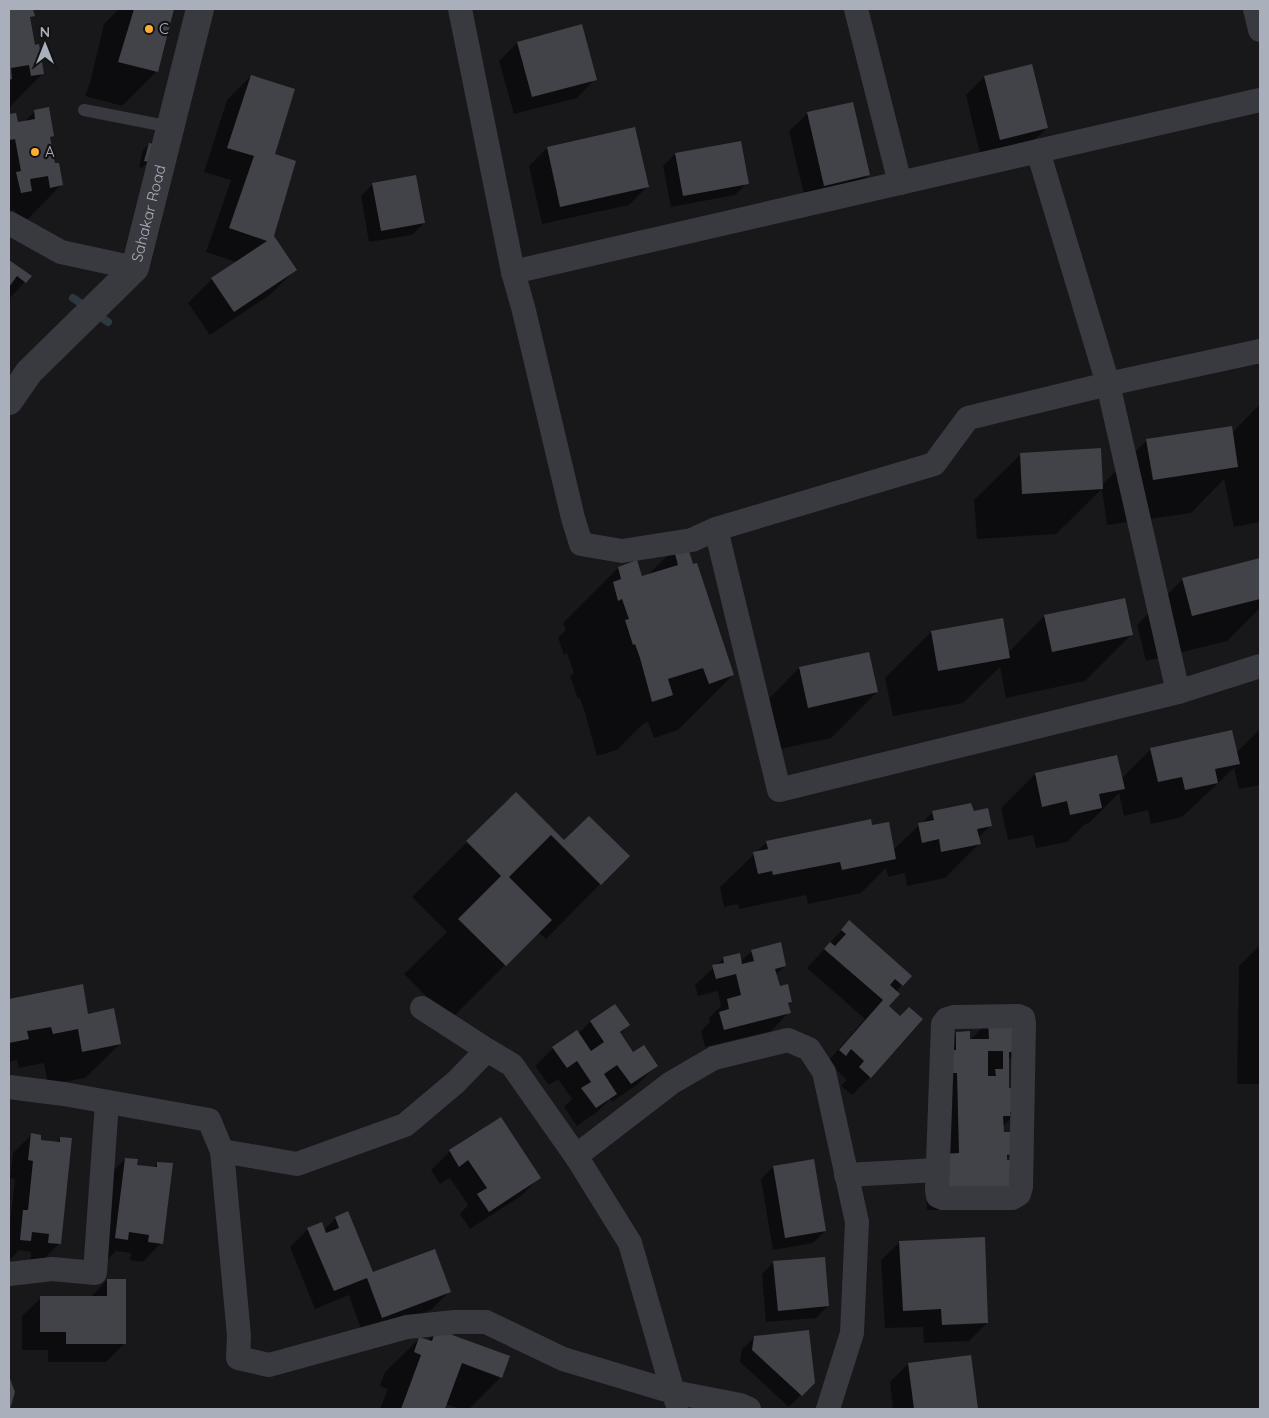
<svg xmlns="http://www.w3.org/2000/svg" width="1269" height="1418" viewBox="0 0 1269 1418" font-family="Quicksand,sans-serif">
  <rect width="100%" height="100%" fill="#18181b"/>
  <g fill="#0007">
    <path d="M9,9H32L33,15L29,19L34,47L43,73L9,108Z"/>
    <path d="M119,9H173L157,71L122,106L85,96L90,83L104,24Z"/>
    <path d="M517,43L595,79L577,98L514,114L499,61Z"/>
    <path d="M251,76L273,154V236L295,270L271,294L210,335L188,303L212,279L236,262L206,252L231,180L204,172L227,100Z"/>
    <path d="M984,77L1047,128L1028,146L981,158L966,95Z"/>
    <path d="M35,111L53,135L49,139L54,165L62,184L28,219L16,221L14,209L9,213V116L15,114L17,123L24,122Z"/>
    <path d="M808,113L868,175L850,193L806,203L789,131Z"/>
    <path d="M740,142L747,183L735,195L671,207L663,166L675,154Z"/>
    <path d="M149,144L148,162L142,168L139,167L143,150Z"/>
    <path d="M547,148L648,186L629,205L542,224L529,166Z"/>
    <path d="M373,184L424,223L412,235L369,242L361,196Z"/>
    <path d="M9,261L30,276L9,299Z"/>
    <path d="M1260,404V522L1234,527L1224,479L1191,513L1107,525L1102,489L1056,534L977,539L974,500L1020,455L1100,449L1102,485L1147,440L1232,433Z"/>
    <path d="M673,550L733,675L678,730L654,738L648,722L643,724L617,750L597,756L585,713L580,698L578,699L570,676L574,673L567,653L564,655L558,638L566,630L563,623L618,568L641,578L647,576Z"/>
    <path d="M1260,559V608L1227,641L1146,661L1137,625L1183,579Z"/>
    <path d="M1044,616L1131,635L1085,681L1006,698L1000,667L963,703L893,716L885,678L931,632L1008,653Z"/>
    <path d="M799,668L877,692L831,738L762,753L754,714Z"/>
    <path d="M1260,729V785L1239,789L1234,768L1182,817L1151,824L1148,810L1124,816L1119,793L1089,823L1085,824L1067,842L1036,848L1033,835L1008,840L1001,808L1035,774L1121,779L1151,749L1236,753Z"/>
    <path d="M516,793L564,842L628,856L546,939L538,932L450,1020L404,974L447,932L412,897Z"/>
    <path d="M933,812L973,813L991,825L978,838L979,844L945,878L907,886L905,873L888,877L886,868L861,893L808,904L806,895L739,909L738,904L724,907L720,887L767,842L871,827L893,850Z"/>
    <path d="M849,922L902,985L896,992L887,1006L900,1018L870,1077L852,1095L841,1086L847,1080L833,1067L821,1069L865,1019L807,968Z"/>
    <path d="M1260,945V1084H1237L1239,966Z"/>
    <path d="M752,951L785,966L775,975L779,988L791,1002L787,1006L789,1012L771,1031L705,1047L701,1031L710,1022L709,1018L721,1006L718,991L698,996L695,985L724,958L740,962Z"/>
    <path d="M82,986L87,1015L120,1044L85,1078L48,1085L44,1063L19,1068L17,1060L9,1062V1000Z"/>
    <path d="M615,1005L629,1025L620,1034L633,1054L656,1066L638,1084L612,1102L610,1099L597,1112L577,1126L564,1107L572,1099L558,1079L549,1085L535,1066L553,1048L578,1034L590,1022Z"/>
    <path d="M989,1021L1017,1052L1008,1060V1089L1019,1111L1002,1127L1011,1154L941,1210H927L926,1173L938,1051L956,1033L969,1041Z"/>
    <path d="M500,1119L539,1178L521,1196L470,1229L460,1214L468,1205L450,1178L440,1184L431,1170L450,1151Z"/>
    <path d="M31,1135L39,1141L56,1142L61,1138L60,1243L41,1262L30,1261L31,1252L19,1250L11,1259L9,1258V1226L10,1224L15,1179L10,1178L13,1153Z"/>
    <path d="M125,1159L136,1166L153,1168L158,1163L161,1243L143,1262L130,1260L131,1253L116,1251L109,1258L97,1256L107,1177Z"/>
    <path d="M773,1167L825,1231L813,1243L773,1250L761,1179Z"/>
    <path d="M336,1218L372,1273L449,1292L431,1310L363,1335L349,1295L315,1309L290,1247L308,1229L324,1230Z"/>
    <path d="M900,1242L987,1323L969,1341L924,1343L923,1327L885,1328L881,1260Z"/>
    <path d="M774,1262L828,1306L816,1318L766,1322L762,1274Z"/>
    <path d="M107,1280L124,1344L106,1362H48V1350H22V1316L41,1298H90Z"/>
    <path d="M437,1331L501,1377L469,1409H461L445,1404L443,1409H380L388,1389L380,1386L385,1372L420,1338L427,1341Z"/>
    <path d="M755,1337L801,1395L789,1407L740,1362L742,1349Z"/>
    <path d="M970,1356L977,1409H893L890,1382L908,1364Z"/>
  </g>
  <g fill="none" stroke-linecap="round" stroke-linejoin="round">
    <path stroke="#2d3940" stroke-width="8" d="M73,298L108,322"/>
  </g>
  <g fill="#424348" fill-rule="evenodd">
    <path d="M9,9H33L35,16L30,17L35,45L39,44L44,74L31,76L29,65L11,68L12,79L9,80Z"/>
    <path d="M134,9H174L158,72L118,62Z"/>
    <path d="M582,24L597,80L532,97L517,42Z"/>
    <path d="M1032,64L1048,128L1000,140L984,76Z"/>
    <path d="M251,75L295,89L275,154L296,161L274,236L297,270L234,312L211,278L267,241L229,228L254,156L227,148Z"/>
    <path d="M853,102L870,175L824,186L807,112Z"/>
    <path d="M49,107L54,136L50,137L55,163H59L63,185L50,188L48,176L30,179L32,191L21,193L16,172L21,171L15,139L10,140L9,114L16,113L18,122L35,119L34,110Z"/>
    <path d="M635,127L649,187L560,207L547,147Z"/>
    <path d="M741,141L749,184L683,196L675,153Z"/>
    <path d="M149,143L154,144L149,162L144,161Z"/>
    <path d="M416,175L425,223L381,231L372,183Z"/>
    <path d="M9,260L32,276L26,283L17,276L9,287Z"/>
    <path d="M1232,426L1238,467L1153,480L1146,439Z"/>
    <path d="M1101,448L1103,489L1022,494L1020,453Z"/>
    <path d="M689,551L693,564L697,563L698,566L734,675L709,684L703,668L668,679L673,695L652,702L640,658L635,644L633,645L625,620L629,619L622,599L618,601L613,582L621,579L618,567L637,560L642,576L678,565L675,554Z"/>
    <path d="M1260,558V599L1192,616L1182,578Z"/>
    <path d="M1125,598L1133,635L1052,652L1044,615Z"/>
    <path d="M1003,618L1010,658L938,671L931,631Z"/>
    <path d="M869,652L878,692L808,708L799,667Z"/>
    <path d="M1232,730L1240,764L1215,769L1218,783L1185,790L1182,777L1158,782L1150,748Z"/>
    <path d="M1117,755L1125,789L1099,794L1102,808L1070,815L1067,801L1042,807L1035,773Z"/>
    <path d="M516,792L564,840L589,816L630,856L601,885L551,835L509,877L552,920L506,966L458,919L501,876L466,841Z"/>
    <path d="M971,803L974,811L988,808L992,826L977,829L981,844L941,852L939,839L922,843L918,823L934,820L932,811Z"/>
    <path d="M871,819L872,825L889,822L896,859L842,870L840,862L773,875L772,871L758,874L753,852L768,849L766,841Z"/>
    <path d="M849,920L912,976L903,986L895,979L890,985L900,994L889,1006L900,1016L909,1007L923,1019L871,1078L859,1067L864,1061L851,1049L846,1056L839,1050L883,1000L824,949L830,942L835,946L846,934L841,930Z"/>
    <path d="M781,942L786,966L775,969L780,986L788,984L792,1002L788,1003L791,1013L724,1030L719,1012L729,1009L727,999L741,995L736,974L716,979L712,965L724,963L723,957L740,953L742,964L754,961L751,950Z"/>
    <path d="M83,984L88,1014L114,1008L121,1044L82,1052L78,1029L53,1034L51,1027L27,1031L29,1039L9,1043V999Z"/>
    <path d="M615,1004L630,1025L620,1032L633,1052L644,1045L658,1066L631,1084L617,1065L604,1074L617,1094L596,1108L581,1088L591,1082L577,1061L567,1068L552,1047L577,1030L591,1051L604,1042L590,1021Z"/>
    <path d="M988,1020H1017L1018,1052H1009V1088L1018,1089L1020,1111L1010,1112V1116H1003L1004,1132H1010L1012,1154L1007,1155V1160H1011L1012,1191L945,1193L944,1154L959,1153L957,1073H948V1050H956V1032L970,1031V1039H989ZM988,1051H1003V1069H995L996,1076H988Z"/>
    <path d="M501,1117L541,1178L489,1212L477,1194L487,1188L468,1160L459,1167L449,1150Z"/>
    <path d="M31,1133L41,1135V1140L60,1142V1137L72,1138L61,1244L48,1243L49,1234L32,1232L31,1241L20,1240L23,1210H28L33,1161L28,1160Z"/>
    <path d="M125,1158L138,1159L137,1165L157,1167V1162L173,1163L163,1244L148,1242L149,1235L129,1232L128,1240L115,1238Z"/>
    <path d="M814,1159L826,1231L785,1238L773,1166Z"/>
    <path d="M348,1211L373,1272L435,1249L451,1292L382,1318L367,1278L334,1291L307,1228L322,1222L326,1233L339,1228L335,1217Z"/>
    <path d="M985,1237L988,1323L942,1325L941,1309L903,1311L899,1241Z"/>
    <path d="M825,1257L829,1306L778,1311L773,1261Z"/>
    <path d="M107,1279H126V1344H66V1332H40V1296H107Z"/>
    <path d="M436,1329L510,1356L502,1378L462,1363L445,1409H401L421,1355L414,1352L419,1337L432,1341Z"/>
    <path d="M809,1330L815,1383L802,1396L752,1350L754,1336Z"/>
    <path d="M971,1355L978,1409H914L908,1363Z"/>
    <path d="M9,1376L15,1392L10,1409H9Z"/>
  </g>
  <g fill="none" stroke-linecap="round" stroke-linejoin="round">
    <path stroke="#393a40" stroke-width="12" d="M84,110L171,127"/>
    <g stroke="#393a40" stroke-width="24">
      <path d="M460,9L513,272L523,307L573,518L581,544L622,551L692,540L716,529L779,790L1178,692L1260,666"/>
      <path d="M856,9L900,183"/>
      <path d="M1255,9L1260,30"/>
      <path d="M1038,151L1108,384L1178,692"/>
      <path d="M9,223L61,252L135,268"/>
      <path d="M513,272L1260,100"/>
      <path d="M716,529L934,464L968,418L1108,384L1260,351"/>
      <path d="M422,1008L487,1050"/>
      <path d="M1018,1016L1023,1018L1024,1023L1021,1187L1019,1194L1012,1198H943L938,1196L937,1190L943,1024L947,1019L954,1017Z"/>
      <path d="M9,1087L64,1094L209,1120L222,1151L297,1164L405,1125L456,1082L487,1050L512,1065L576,1156L630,1243L673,1392L740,1405L749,1409"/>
      <path d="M222,1151L239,1336L238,1358L269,1365L407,1327L455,1322H486L563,1359L673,1392L677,1403"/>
      <path d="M576,1156L671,1083L714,1058L788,1040L809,1049L824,1072L857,1222L852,1333L828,1409"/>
      <path d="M846,1175L937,1170"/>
      <path d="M9,1274L52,1269L95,1273L107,1102"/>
    </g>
    <path stroke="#393a40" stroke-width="28" id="s1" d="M9,401L29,372L135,268L200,9"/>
  </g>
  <g fill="#ffad2c" stroke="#131316" stroke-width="2">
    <circle cx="149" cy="29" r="5"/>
    <circle cx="35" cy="152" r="5"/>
  </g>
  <g text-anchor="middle" stroke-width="4.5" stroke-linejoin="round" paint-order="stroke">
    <g font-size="15" fill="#a9b0bc" stroke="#131316" text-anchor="start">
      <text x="159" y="34">C</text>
      <text x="45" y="157">A</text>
    </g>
    <g font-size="15" fill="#a9b0bc" stroke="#131316">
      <text dy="5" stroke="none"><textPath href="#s1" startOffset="240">Sahakar Road</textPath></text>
    </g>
  </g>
  <rect width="1269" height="1418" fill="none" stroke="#a9b0bc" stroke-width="20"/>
  <g transform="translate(45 45)" stroke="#131316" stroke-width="4" paint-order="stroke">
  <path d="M0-4L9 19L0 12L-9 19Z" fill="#a9b0bc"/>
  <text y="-8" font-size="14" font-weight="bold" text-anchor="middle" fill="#a9b0bc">N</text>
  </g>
</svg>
